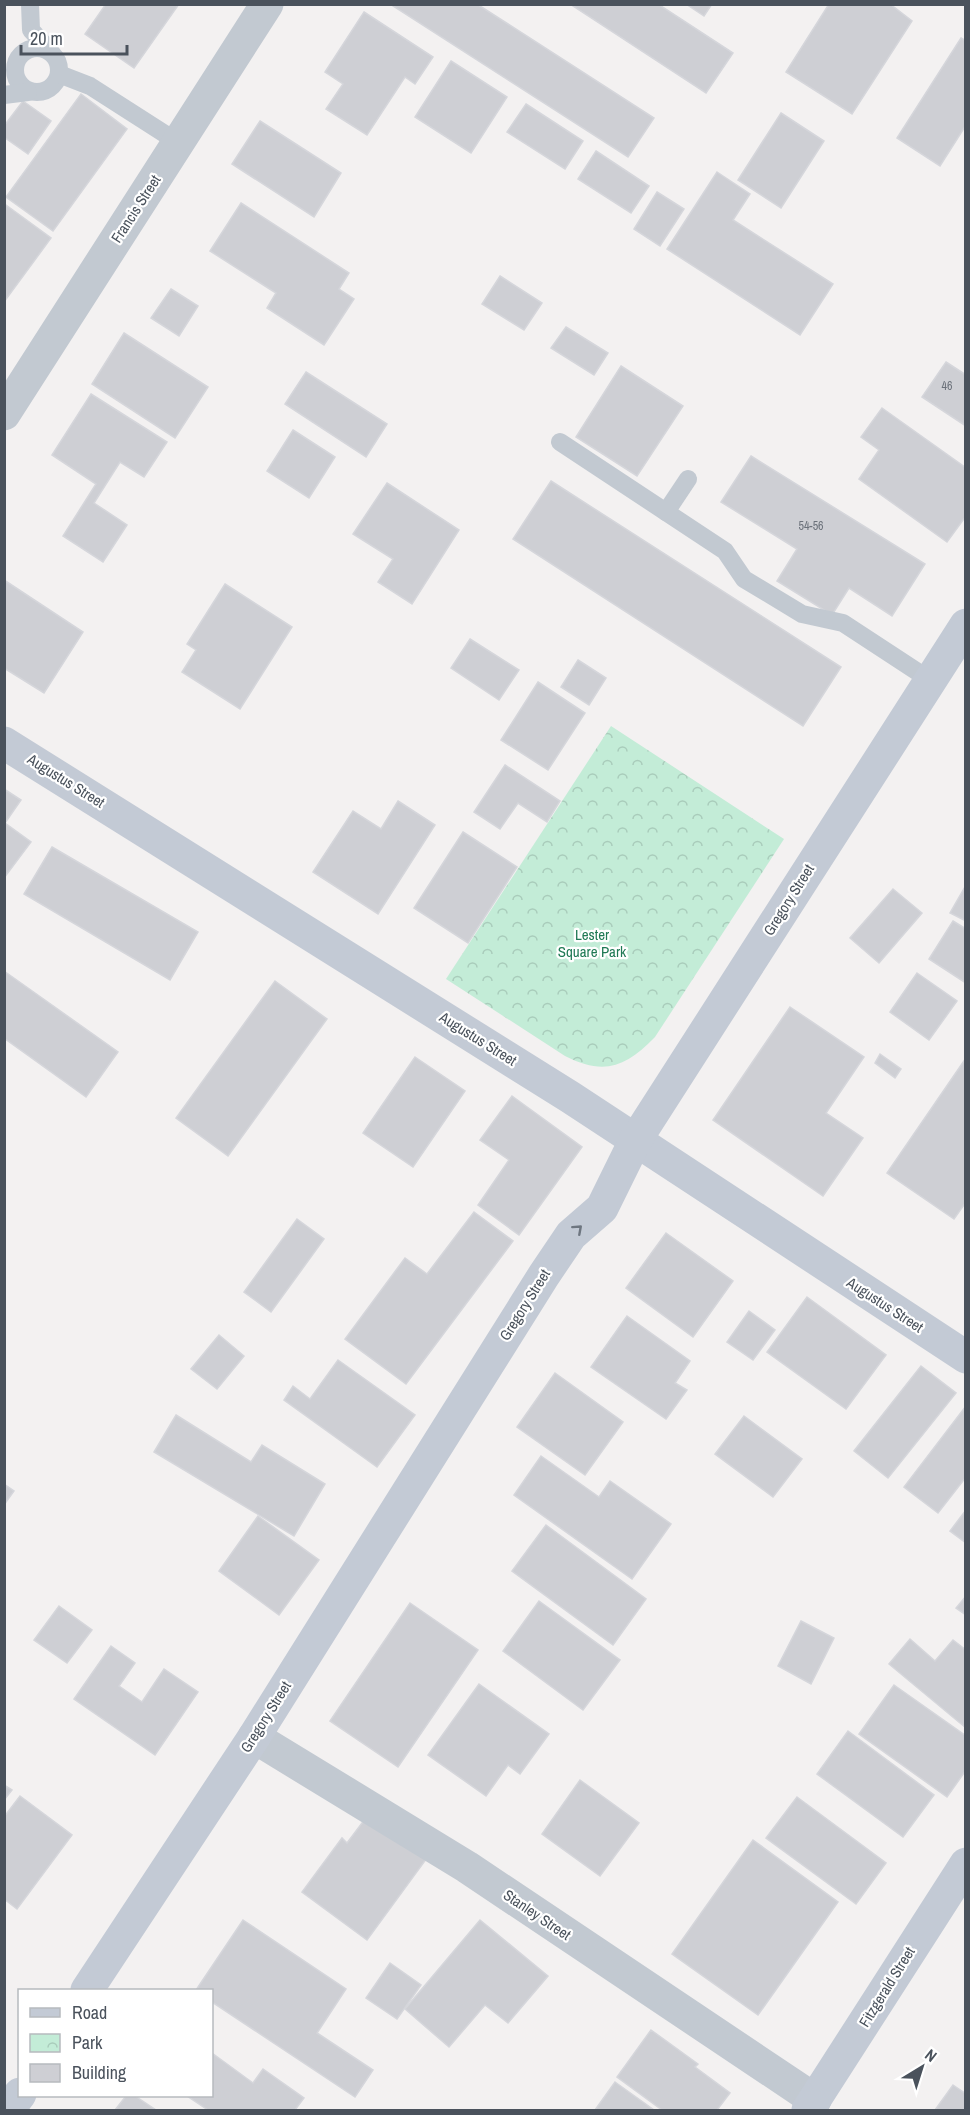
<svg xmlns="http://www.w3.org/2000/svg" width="970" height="2115" viewBox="0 0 970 2115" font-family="'Archivo Narrow',sans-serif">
  <defs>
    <pattern id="park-crowns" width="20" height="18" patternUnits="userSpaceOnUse" patternTransform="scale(1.5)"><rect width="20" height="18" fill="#c3ecd7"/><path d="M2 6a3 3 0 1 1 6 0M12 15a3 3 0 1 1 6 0" fill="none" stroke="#a9ccbb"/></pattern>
  </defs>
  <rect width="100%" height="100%" fill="#f3f1f1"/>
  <path fill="url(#park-crowns)" d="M611,726L784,839L655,1037C626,1067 604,1076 565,1056L446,979Z"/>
  <g fill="#cecfd4" stroke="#d5d6db" stroke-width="1.5">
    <path d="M106,4H179L134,68L85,34Z"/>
    <path d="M390,4H477L654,118L628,157Z"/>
    <path d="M570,4H658L733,53L706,93Z"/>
    <path d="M686,4H712L704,16Z"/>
    <path d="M829,4H890L912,21L852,114L786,72Z"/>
    <path d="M364,12L433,57L415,84L405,77L367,135L326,109L343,84L325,72Z"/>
    <path d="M961,38L966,41V125L940,166L897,138Z"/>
    <path d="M451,61L507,97L471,153L415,117Z"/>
    <path d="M81,94L127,129L53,231L6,197Z"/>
    <path d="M23,101L51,121L28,154L4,137V126Z"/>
    <path d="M526,104L583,141L565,169L507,132Z"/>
    <path d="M781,113L824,141L781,208L738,180Z"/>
    <path d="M260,121L341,173L314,217L232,164Z"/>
    <path d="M596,151L649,186L631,213L578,179Z"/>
    <path d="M717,172L750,194L733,220L833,284L800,335L667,249Z"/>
    <path d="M657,192L684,209L660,246L634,229Z"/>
    <path d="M241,203L349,273L339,289L354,299L324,345L267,308L276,293L210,251Z"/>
    <path d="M6,205L51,238L4,302V207Z"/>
    <path d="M500,276L542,303L524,330L482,304Z"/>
    <path d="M171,289L198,306L179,336L151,318Z"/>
    <path d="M566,327L608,353L594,375L551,348Z"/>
    <path d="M124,333L208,387L175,438L92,384Z"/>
    <path d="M946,362L966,375V426L922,397Z"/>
    <path d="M621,366L683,406L637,476L576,437Z"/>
    <path d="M306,372L387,424L366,457L285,404Z"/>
    <path d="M91,394L167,442L144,477L120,462L94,503L127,525L103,562L63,536L96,484L52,455Z"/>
    <path d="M882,408L966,468V516L947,542L859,479L879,450L861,437Z"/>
    <path d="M293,430L335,457L309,498L267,471Z"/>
    <path d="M751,456L925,564L892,616L849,588L832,615L777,581L797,549L721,502Z"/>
    <path d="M551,481L841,667L803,726L513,539Z"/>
    <path d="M387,483L459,530L412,604L378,582L393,559L353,534Z"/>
    <path d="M4,580L83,632L44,693L4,668Z"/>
    <path d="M225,584L292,627L240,709L182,672L196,650L187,644Z"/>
    <path d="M470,639L519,670L499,700L451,668Z"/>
    <path d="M578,660L606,678L589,705L561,687Z"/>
    <path d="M538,682L585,713L548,770L501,740Z"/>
    <path d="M505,765L560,801L547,822L518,803L500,829L474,812Z"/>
    <path d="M4,789L21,800L5,823L31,842L4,878Z"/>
    <path d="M398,801L435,825L378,914L313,872L353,811L381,829Z"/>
    <path d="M463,832L517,867L468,943L414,908Z"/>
    <path d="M52,847L198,932L170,980L24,894Z"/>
    <path d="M966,885V921L950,913Z"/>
    <path d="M893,889L922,913L879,963L850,938Z"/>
    <path d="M953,921L966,929V983L929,959Z"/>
    <path d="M4,971L118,1052L86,1097L4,1038Z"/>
    <path d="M917,973L957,1001L929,1040L890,1012Z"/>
    <path d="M275,981L327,1019L228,1156L176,1118Z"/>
    <path d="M790,1007L864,1057L826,1113L863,1138L823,1196L713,1120Z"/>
    <path d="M880,1054L901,1069L895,1078L875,1063Z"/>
    <path d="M415,1057L465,1091L413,1167L363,1133Z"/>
    <path d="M966,1058V1202L954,1219L887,1173Z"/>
    <path d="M512,1096L582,1147L519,1235L478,1205L509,1160L480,1140Z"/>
    <path d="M474,1212L513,1241L406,1384L345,1339L405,1258L427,1274Z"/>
    <path d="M297,1219L324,1239L271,1312L244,1292Z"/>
    <path d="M666,1233L733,1281L693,1337L626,1288Z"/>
    <path d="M807,1297L886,1355L846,1409L767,1352Z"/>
    <path d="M749,1311L775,1330L753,1360L727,1342Z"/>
    <path d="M627,1316L690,1361L675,1383L687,1390L666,1419L591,1367Z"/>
    <path d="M219,1335L244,1356L217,1389L191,1369Z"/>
    <path d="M338,1360L415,1415L377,1467L284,1400L293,1386L310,1399Z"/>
    <path d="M921,1366L956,1393L888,1478L854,1451Z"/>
    <path d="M555,1373L623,1422L585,1475L517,1427Z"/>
    <path d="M966,1406V1477L938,1513L904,1487Z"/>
    <path d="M176,1415L251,1462L262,1445L325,1484L294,1536L154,1452Z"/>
    <path d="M744,1416L802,1459L773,1497L715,1454Z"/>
    <path d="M541,1456L599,1497L610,1481L671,1524L632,1579L514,1495Z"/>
    <path d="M4,1484L14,1491L4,1505Z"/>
    <path d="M966,1510V1543L950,1531Z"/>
    <path d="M258,1516L319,1560L279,1615L219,1571Z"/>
    <path d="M546,1525L646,1599L613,1645L512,1571Z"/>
    <path d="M966,1596V1615L956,1608Z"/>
    <path d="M539,1601L620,1660L583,1710L503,1651Z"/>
    <path d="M410,1603L478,1650L398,1767L330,1721Z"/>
    <path d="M59,1606L92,1630L67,1663L34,1640Z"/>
    <path d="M801,1621L834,1638L811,1684L778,1666Z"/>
    <path d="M910,1639L935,1661L953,1640L966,1650V1728L889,1664Z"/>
    <path d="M111,1646L135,1663L119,1686L142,1702L164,1669L198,1692L155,1755L74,1699Z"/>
    <path d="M479,1684L549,1734L520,1774L508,1765L486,1796L428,1755Z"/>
    <path d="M894,1685L966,1736V1770L947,1797L859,1734Z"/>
    <path d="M848,1731L934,1795L903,1837L817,1774Z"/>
    <path d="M580,1780L639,1823L600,1876L542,1834Z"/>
    <path d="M4,1785L12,1790L4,1800Z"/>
    <path d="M20,1796L72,1835L17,1909L4,1899V1817Z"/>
    <path d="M797,1797L886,1863L856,1904L766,1838Z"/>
    <path d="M368,1815L427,1858L367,1940L302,1892L342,1838L347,1843Z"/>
    <path d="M753,1840L838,1902L758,2015L672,1954Z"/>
    <path d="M243,1920L346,1989L317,2033L373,2070L355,2097L212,2002V1990H196Z"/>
    <path d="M480,1920L548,1976L508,2023L485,2005L449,2047L405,2009Z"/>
    <path d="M390,1963L421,1985L397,2019L366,1998Z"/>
    <path d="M651,2030L698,2064L695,2067L730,2093L717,2110H662L617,2077Z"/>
    <path d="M212,2053L253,2083L263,2069L304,2098L295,2110H208L187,2096H212Z"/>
    <path d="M615,2082L654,2110H595Z"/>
    <path d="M953,2085L966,2094V2110H935Z"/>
    <path d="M126,2096H135L156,2110H115Z"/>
  </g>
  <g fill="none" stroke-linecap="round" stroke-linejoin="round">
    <g stroke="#c2c9d1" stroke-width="18">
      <path d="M30,4L31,30L51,52"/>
      <circle cx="37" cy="70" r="22"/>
      <path d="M59,74L90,86L179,143"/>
      <path d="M4,95L28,92"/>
      <path d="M560,442L725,551L744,579L802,614L843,623L930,680"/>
      <path d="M666,512L688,479"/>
    </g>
    <g stroke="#c2c9d1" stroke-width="33">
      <path d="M4,414L267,4"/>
      <path d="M254,1737L467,1867L815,2100"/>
    </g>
    <g stroke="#c3cad5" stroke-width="33">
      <path d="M4,743L570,1097L966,1357"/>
      <path d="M87,1990L254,1737L544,1275L571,1235L602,1208L635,1141L966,625"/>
      <path d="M8,2110L20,2094"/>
      <path d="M808,2110L966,1864"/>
    </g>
  </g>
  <defs><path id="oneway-chevron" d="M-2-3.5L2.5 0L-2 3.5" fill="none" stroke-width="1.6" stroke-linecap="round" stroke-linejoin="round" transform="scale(1.5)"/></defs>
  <use stroke="#6e7680" href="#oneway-chevron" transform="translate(578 1229) rotate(-42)"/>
  <g text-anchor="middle" stroke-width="4.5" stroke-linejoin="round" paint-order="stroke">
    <g font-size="12" fill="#6b717a">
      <text x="947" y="390">46</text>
      <text x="811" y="530">54-56</text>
    </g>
    <g font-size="15" fill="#4a525c" stroke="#fff">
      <text transform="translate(136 209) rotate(-57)" y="5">Francis Street</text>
      <text transform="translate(66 781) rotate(32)" y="5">Augustus Street</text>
      <text transform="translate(789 900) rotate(-58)" y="5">Gregory Street</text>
      <text transform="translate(478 1039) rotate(32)" y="5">Augustus Street</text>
      <text transform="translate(525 1305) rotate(-58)" y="5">Gregory Street</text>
      <text transform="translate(885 1305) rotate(33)" y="5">Augustus Street</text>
      <text transform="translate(266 1717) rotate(-58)" y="5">Gregory Street</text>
      <text transform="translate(537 1915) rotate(34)" y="5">Stanley Street</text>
      <text transform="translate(887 1987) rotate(-58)" y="5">Fitzgerald Street</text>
    </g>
    <g font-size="15" fill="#1f7954" stroke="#fff">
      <text x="592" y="940">Lester<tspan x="592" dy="17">Square Park</tspan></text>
    </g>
  </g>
  <rect width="970" height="2115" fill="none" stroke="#4a525c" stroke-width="12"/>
  <rect x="18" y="1989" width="195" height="108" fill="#ffffff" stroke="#b7babe" stroke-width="1.5"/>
  <rect x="30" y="2008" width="30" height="9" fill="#c3cad5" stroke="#b7babe" stroke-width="1.5"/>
  <text x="72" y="2019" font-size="18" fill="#4a525c">Road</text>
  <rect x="30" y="2034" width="30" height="18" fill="url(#park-crowns)" stroke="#b7babe" stroke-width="1.5"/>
  <text x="72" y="2049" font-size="18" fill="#4a525c">Park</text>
  <rect x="30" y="2064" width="30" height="18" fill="#cecfd4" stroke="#b7babe" stroke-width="1.5"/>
  <text x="72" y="2079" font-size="18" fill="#4a525c">Building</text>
  <g transform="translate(922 2067) rotate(38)" stroke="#ffffff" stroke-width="4.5" paint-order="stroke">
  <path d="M0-4.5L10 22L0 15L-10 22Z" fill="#4a525c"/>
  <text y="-9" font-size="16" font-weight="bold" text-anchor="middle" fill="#4a525c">N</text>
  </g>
  <path d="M21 45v9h106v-9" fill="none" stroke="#4a525c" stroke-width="3"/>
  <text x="30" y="45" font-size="18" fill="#4a525c" stroke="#ffffff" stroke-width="4.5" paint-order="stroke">20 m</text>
</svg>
